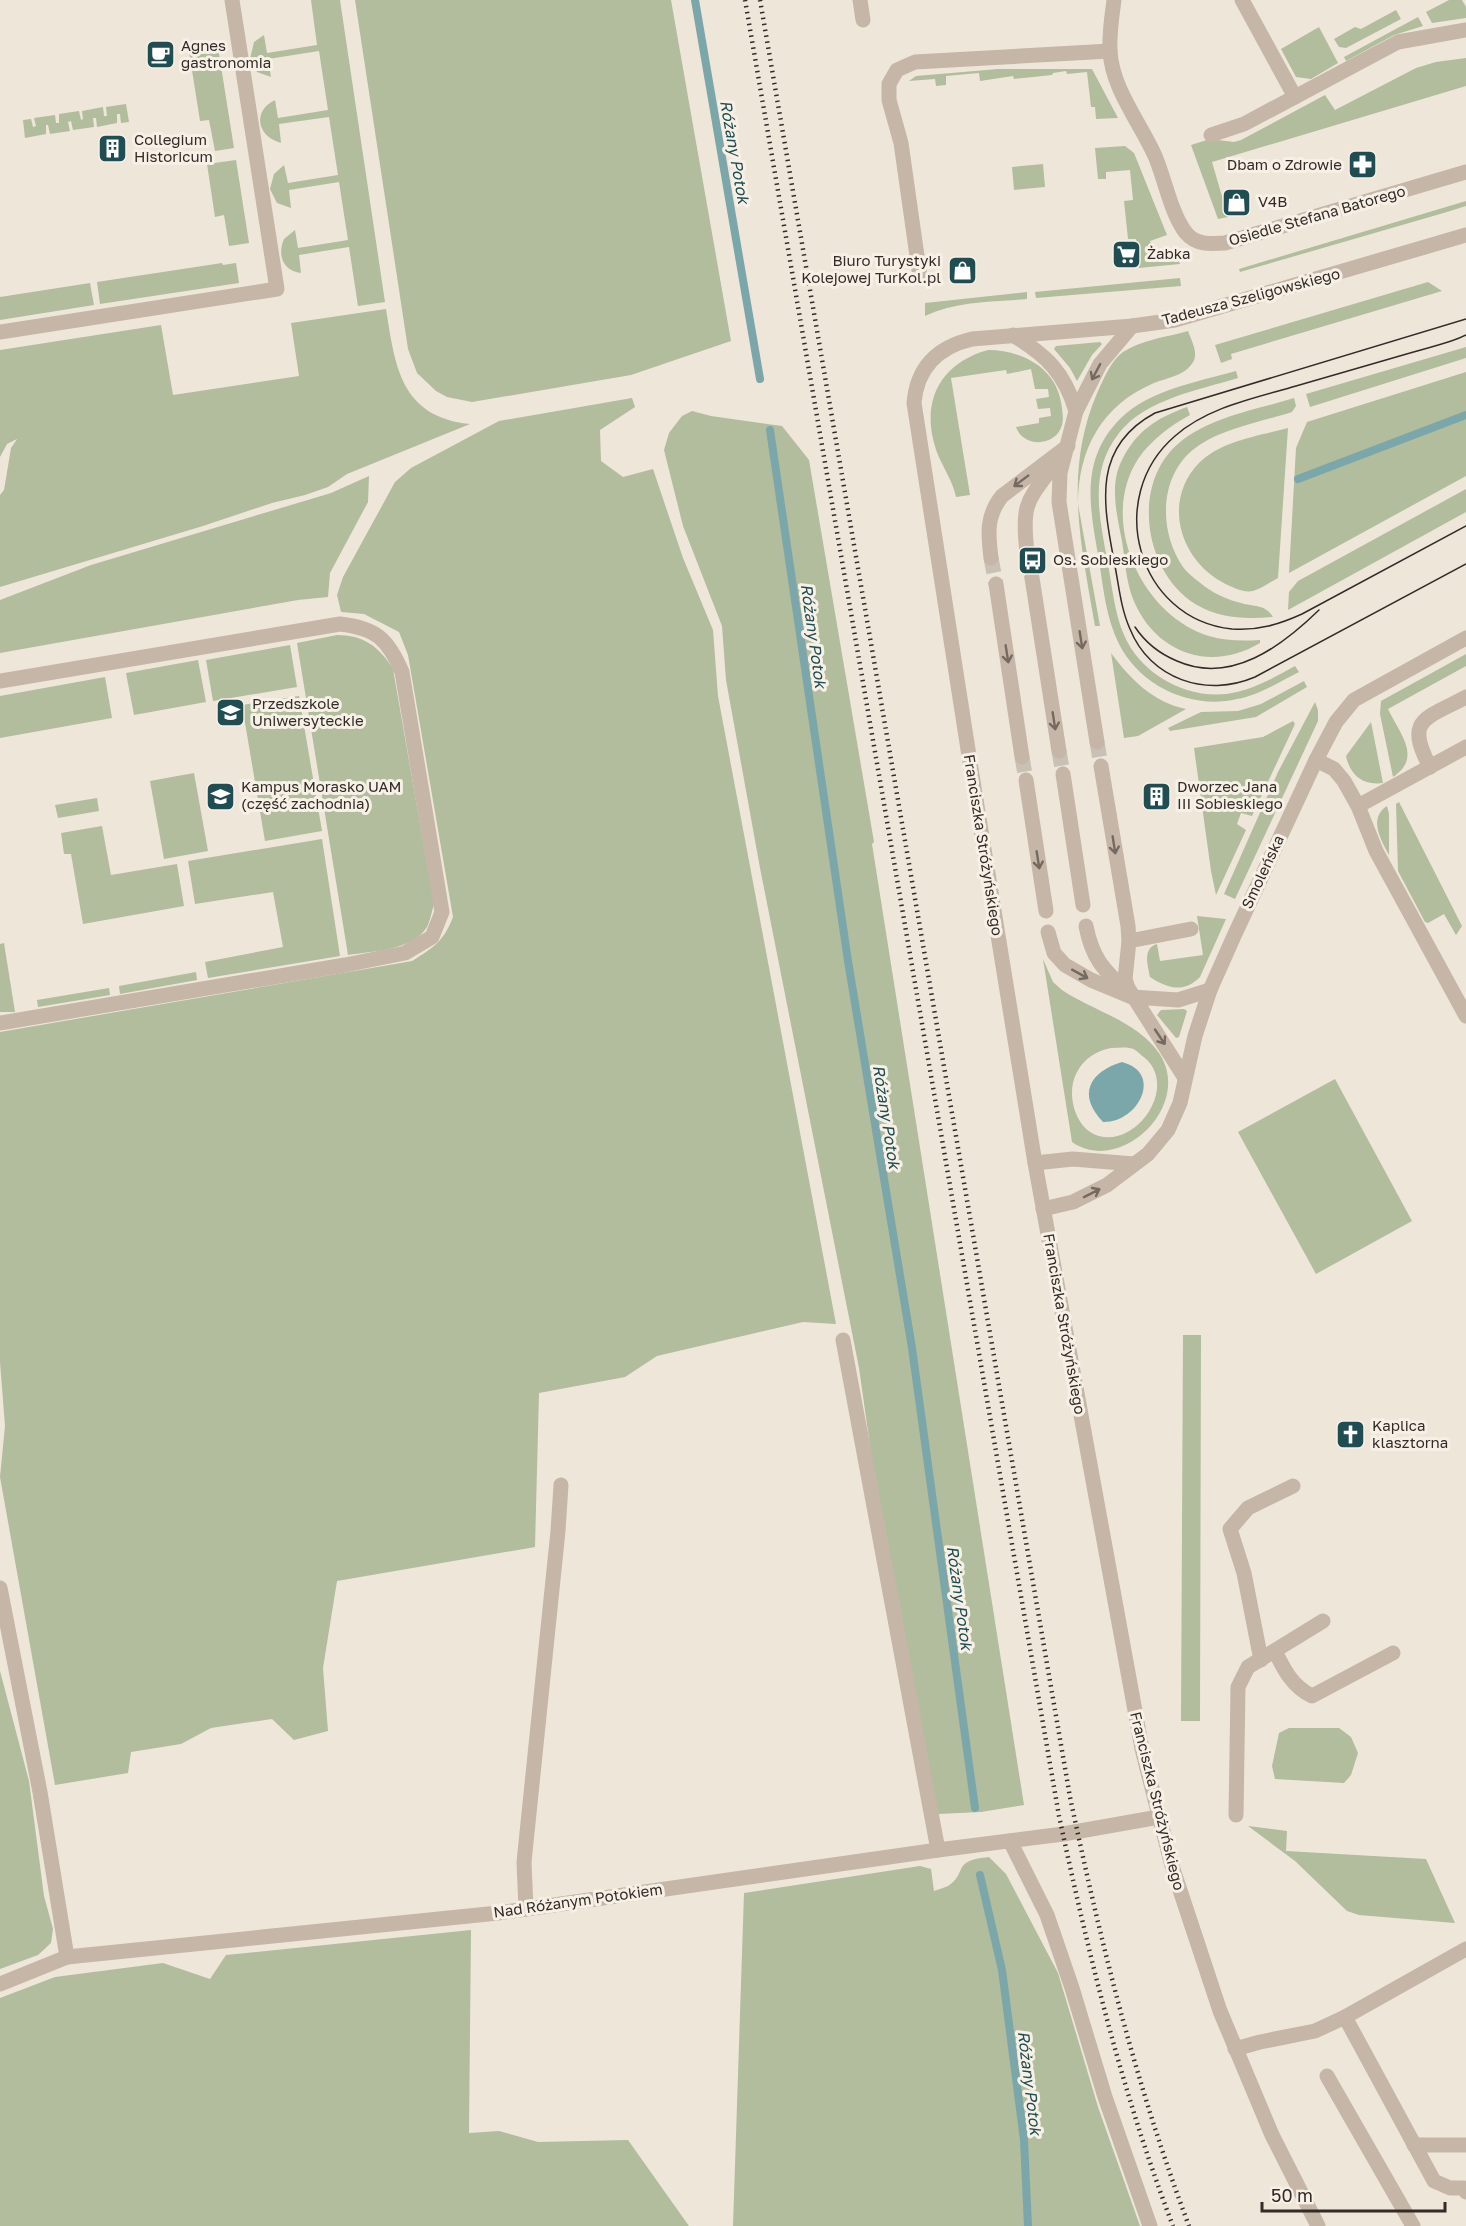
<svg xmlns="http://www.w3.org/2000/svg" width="1466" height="2226" viewBox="0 0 1466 2226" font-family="'Golos Text',sans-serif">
  <rect width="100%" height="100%" fill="#efe6da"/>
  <g fill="#b1bd9c" fill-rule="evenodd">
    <path d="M311,0H340L385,302L358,306L349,247L299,255L301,273C283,271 277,255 284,239L295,230L298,248L348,240L339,182L289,190L291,208L277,203L270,189L274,174L284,165L288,183L338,175L329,117L279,124L281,143C257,137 252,111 275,100L278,118L328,110L319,51L268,59L271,77L257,72L250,59L254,42L264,35L267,53L317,45Z"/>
    <path d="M355,0H671L731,341L631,375L472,402L447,397L436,391L417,373L408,349Z"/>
    <path d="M1449,0H1462L1466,7V18L1432,23L1426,12Z"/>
    <path d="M1396,10L1401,19L1346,48L1339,47L1334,39L1355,27L1361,29Z"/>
    <path d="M1418,17L1423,26L1394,35L1346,61L1344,57Z"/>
    <path d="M1319,27L1338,63L1311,79L1296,77L1281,49Z"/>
    <path d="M217,41L234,148L215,151L209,120L200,121L188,45Z"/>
    <path d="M1466,58V86L1212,162L1228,217L1218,219L1191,145L1210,139L1234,142L1241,140L1325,95L1335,110L1416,68L1436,62Z"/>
    <path d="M998,69H1092L1118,118L1096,119L1095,107H1091L1087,72L1067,74L1066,71L1053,73L1052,75L1014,79L1013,76L980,81L979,73L946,76V85L936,86L935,79L909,81L916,76Z"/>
    <path d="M126,104L129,122L121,123L120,114H117V123L97,127L96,118H93L94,127L73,130L71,121L68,122L70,131L50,134L48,125H46V134L25,138L23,120L31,119L33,127L36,126L34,118L55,115L56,123H59V114L79,111L81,120L83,119L82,111L103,107L104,116H107L106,107Z"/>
    <path d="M1125,146L1134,153L1167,235L1150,241L1157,260L1174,254L1178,258L1180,264L1139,268L1136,239H1128L1124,201L1133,200L1130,170L1106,172V179H1098L1095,148Z"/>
    <path d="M236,160L249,243L229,246L224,215L215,217L207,164Z"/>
    <path d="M1043,164L1045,187L1014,190L1012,167Z"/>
    <path d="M1466,201V206L1447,212L1240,272L1239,269Z"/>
    <path d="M222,263L223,265L236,263L239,283L100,304L97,282Z"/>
    <path d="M1180,278L1181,286L1036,298L1035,292Z"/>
    <path d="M1428,282L1442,291L1231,354L1232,359L1221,363L1215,345Z"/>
    <path d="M90,283L94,305L0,320V297Z"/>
    <path d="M1027,292V299C993,302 956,301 925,316V303Z"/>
    <path d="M386,309C395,365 400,417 470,424L347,474L328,487L305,495L272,503L203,526L0,587V495L4,490L11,448L17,439L7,444L0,457V350L161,325L173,395L299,376L291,323Z"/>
    <path d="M1188,331C1192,342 1200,355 1191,365C1183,376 1166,378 1154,383C1102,405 1078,449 1078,504L1100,626H1095C1081,544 1063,471 1098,391C1104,378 1111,361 1123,352C1141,340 1167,337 1188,331Z"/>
    <path d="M1100,342L1102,344L1092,355L1077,381L1070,368L1054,349L1056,346Z"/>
    <path d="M1466,347V358L1310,407L1306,394Z"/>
    <path d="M988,350C1021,350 1055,367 1061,402C1062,409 1064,418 1062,425C1056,447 1023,448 1016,427L1039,423V418L1051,416L1050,408L1038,409L1036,399L1049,397L1048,389H1035L1031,369L1007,374L1006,370L951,378L970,495L956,497C953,482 944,469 938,455C919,406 937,364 988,350Z"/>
    <path d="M1236,371L1238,378C1199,390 1146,399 1119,433C1089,471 1099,515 1107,559C1112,584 1114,612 1124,635C1142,677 1193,703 1237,692C1258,687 1277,676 1295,666L1299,672C1279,682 1259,695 1237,699C1191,710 1140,686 1119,644C1106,618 1103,587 1099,560C1090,510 1079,460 1120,419C1149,390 1197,382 1236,371Z"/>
    <path d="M1466,372V476L1289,573L1296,448L1307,422Z"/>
    <path d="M632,398L635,407L600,430L601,461L623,477L653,469L683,558L713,630L718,696L836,1324L803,1322L657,1356L625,1377L539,1393L535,1547L337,1581L323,1668L328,1731L294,1740L272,1719L211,1728L181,1744L131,1752L128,1773L55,1785L0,1477L5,1426L0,1362V1032L412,961C433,948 444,941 453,917L408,655L399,632L364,614L341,612L337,595L343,577L395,482L411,468L499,421Z"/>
    <path d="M1294,398L1296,406L1292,412C1264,421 1226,428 1201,444C1159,470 1157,529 1183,567C1189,575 1199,582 1207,588C1217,595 1229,600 1241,603C1254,607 1265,604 1273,617C1246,619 1221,619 1197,605C1144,574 1130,484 1179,443C1210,417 1256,410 1294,398Z"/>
    <path d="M1187,407L1190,415C1170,426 1151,440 1138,459C1098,521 1142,616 1209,636C1226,641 1242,641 1260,640V643C1210,673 1155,653 1133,599C1126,582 1125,559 1122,541C1117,515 1109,485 1122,460C1137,430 1157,418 1187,407Z"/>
    <path d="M692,411L711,416L782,426L809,460L874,842L872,844L1024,1805L981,1812L938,1814L871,1453L859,1368L760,868L726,680L722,626L683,526L664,450L669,433L682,416Z"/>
    <path d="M1288,428L1278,578C1270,582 1261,589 1253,591C1243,593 1231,587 1222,582C1180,559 1162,501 1199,463C1221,441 1259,436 1288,428Z"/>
    <path d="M369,476L368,502L330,573L328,597L298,600L0,653V600L91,565L331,493Z"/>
    <path d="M1466,489V512L1288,610L1289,592L1298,581Z"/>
    <path d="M337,635C363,635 379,646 393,669L434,904C432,911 430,921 427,927C412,951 372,951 348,955L297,643Z"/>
    <path d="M290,645L297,687L213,701L206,660Z"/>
    <path d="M1111,653C1130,679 1153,702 1186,709L1138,736L1124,738Z"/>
    <path d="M1466,654V666L1388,709C1399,733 1423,757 1393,777L1380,714L1381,701Z"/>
    <path d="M198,660L206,702L134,715L126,673Z"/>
    <path d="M105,677L112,718L0,738V696Z"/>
    <path d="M1304,681L1307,687L1256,717L1170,731L1168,728L1201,712L1238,711L1261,704Z"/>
    <path d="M299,696L322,831L265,841L242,705Z"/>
    <path d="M1315,702L1318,710V721L1235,899L1224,894L1278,772Z"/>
    <path d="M1293,721L1295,724L1252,816L1241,813L1237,824L1246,830L1216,895L1211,871L1194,748L1263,737Z"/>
    <path d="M1371,722L1383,783C1363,786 1350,775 1346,756Z"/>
    <path d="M194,773L208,851L164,859L150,781Z"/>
    <path d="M97,798L99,811L58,818L55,805Z"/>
    <path d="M1399,802L1462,926L1456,935L1444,914L1428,923L1425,922L1398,871L1396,804Z"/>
    <path d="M1387,806L1389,814V855C1381,840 1368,818 1387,806Z"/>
    <path d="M102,826L111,875L177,864L184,906L83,924L71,854H64L61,833Z"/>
    <path d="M322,839L340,956L208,978L205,962L283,947L273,892L195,904L188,861Z"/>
    <path d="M1197,916L1226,919L1200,977C1183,994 1167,988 1150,977C1148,965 1142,949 1157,944L1160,961L1203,955Z"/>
    <path d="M4,943L15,1012H0V944Z"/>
    <path d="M1043,959L1053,982L1062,990C1093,1011 1137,1021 1159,1053C1194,1105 1121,1176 1072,1142ZM1111,1048C1117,1048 1124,1047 1129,1048C1134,1048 1138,1052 1141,1055C1181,1082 1139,1147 1099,1136C1075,1130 1066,1094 1076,1074C1083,1059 1096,1051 1111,1048Z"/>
    <path d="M196,972L197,980L120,994L119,986Z"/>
    <path d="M109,988L110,995L38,1007L37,1000Z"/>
    <path d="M1184,1009L1187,1011L1179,1037L1176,1038L1157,1015L1161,1010Z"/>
    <path d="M1335,1079L1412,1221L1316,1274L1238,1132Z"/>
    <path d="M1183,1335H1201L1200,1721H1181Z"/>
    <path d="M0,1671L29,1781L44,1896L53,1929L51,1943L38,1955L0,1969Z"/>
    <path d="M1289,1728H1339L1351,1737L1358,1753L1351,1775L1344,1783L1275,1779L1272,1766L1279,1733Z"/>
    <path d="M1248,1826L1287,1831L1286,1851L1426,1859L1455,1923L1359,1915L1347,1911L1295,1861Z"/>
    <path d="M989,1857L1006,1874L1058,1973L1098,2107L1140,2226H733L744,1893L920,1866L931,1869L934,1891C939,1889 944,1888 948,1886C969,1872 950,1861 989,1857Z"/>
    <path d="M471,1930L469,2133L499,2131L538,2142L628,2140L689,2226H0V1998L55,1977L163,1963L210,1979L226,1955Z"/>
  </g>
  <path fill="#7ca7aa" d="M1122,1062C1164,1073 1138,1123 1103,1122C1077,1095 1089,1072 1122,1062Z"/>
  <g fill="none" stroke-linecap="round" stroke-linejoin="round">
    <g stroke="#7ca7aa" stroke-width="8">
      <path d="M695,0L760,379"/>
      <path d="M770,430L848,961L912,1348L975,1808"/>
      <path d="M1298,479L1466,415"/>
      <path d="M980,1875L1002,1970L1024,2140L1028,2226"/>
    </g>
    <g stroke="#c9c1b6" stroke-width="15" stroke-dasharray="15 8" stroke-linecap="butt">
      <path d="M1027,552L1032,578"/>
      <path d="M991,558L996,584"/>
      <path d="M1097,742L1101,766"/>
      <path d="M1059,751L1063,774"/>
      <path d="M1022,757L1026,780"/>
    </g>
    <g stroke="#c6b6a7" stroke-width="15">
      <path d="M860,0L863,20"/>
      <path d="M1114,0C1112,16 1109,34 1110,51C1112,89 1140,122 1155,156C1165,179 1171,214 1186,233C1196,245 1210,244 1225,243L1466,172"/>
      <path d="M1242,0L1295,97"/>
      <path d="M1211,135L1244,124L1398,42L1466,30"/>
      <path d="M920,277L901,143L889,100V84L897,70L915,62L1110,51"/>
      <path d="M0,332L277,289L232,0"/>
      <path d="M1013,335C1047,356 1064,372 1076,411"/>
      <path d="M1027,552C1021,501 1028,501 1057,461"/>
      <path d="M991,558C988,534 986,516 1002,496L1068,446"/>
      <path d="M1032,578L1059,751"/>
      <path d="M996,584L1022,757"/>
      <path d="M0,681L340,624C376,628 388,639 402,672L442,912L432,937L405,953L345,965L0,1023"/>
      <path d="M1097,742L1059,502L1060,473L1076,411L1100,364L1132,326"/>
      <path d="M1316,760L1334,769L1344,781L1358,806L1376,851L1466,1016"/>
      <path d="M1101,766L1128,926L1129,941L1125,979L1128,988L1185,1078"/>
      <path d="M1430,767C1404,718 1426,719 1466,697"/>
      <path d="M1063,774L1083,905"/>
      <path d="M1026,780L1046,911"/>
      <path d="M1358,806L1466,747"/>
      <path d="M1086,926C1092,958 1103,969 1126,991"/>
      <path d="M1048,932L1054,953L1065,965L1091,980L1132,997L1178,1000L1210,990"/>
      <path d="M1129,941L1191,929"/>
      <path d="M1035,1163L1073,1159L1134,1164"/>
      <path d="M1043,1209L1073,1202L1107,1185L1148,1154L1168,1130L1180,1103L1195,1036L1210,990L1234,936L1316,760L1336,722L1354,700L1466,638"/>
      <path d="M843,1340L938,1850"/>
      <path d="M0,1588L40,1792L67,1957"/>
      <path d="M1275,1651C1284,1670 1293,1687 1312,1696L1393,1653"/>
      <path d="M1261,1660L1244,1573L1230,1529L1248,1508L1293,1486"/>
      <path d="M1236,1815L1238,1687L1248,1667L1323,1621"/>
      <path d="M1010,1841L1047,1915L1072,1988L1105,2097L1150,2226"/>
      <path d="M526,1909L524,1862L558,1531L561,1485"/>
      <path d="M0,1984L67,1957L498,1913L938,1850L1063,1834L1159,1817"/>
      <path d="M1345,2017L1434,2181L1450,2188H1464L1466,2192"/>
      <path d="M1235,2049L1260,2042L1315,2031L1345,2017L1466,1949"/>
      <path d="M1327,2076L1413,2226"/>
      <path d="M1414,2145H1466"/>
      <path d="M1318,2226L1272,2135L1220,2011L1172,1866L1142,1749L1035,1163L972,775L914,403C917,367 938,347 972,339L1132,326L1175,320L1466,235"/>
    </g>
    <g stroke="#332b27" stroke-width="1.5">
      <path d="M1466,319L1155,413C1090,448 1104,507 1115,566C1119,587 1121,609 1130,629C1150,679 1206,698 1255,677L1466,564"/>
      <path d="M1466,335C1449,344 1428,347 1410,353C1372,364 1334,375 1296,386C1255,398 1208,407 1175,436C1104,497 1137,619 1232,629C1258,631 1280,624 1302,614L1466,526"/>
      <path d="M1135,627C1145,642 1160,654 1177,661C1231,685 1282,646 1319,610"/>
    </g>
    <g stroke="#332b27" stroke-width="4.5" stroke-dasharray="1.5 4.5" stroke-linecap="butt">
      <path d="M745,0L1059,1816C1089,1956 1122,2093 1173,2226"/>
      <path d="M760,0L1070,1797C1101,1944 1136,2085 1189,2226"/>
    </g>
  </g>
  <defs><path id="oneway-shaft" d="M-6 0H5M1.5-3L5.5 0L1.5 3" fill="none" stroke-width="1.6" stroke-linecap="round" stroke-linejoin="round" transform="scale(1.5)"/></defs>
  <g stroke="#756a61">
    <use href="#oneway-shaft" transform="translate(1096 372) rotate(118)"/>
    <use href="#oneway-shaft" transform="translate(1021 481) rotate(143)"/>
    <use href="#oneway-shaft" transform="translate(1081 640) rotate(81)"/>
    <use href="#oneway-shaft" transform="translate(1007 654) rotate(81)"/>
    <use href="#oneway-shaft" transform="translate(1054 721) rotate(81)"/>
    <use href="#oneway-shaft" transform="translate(1114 845) rotate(81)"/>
    <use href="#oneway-shaft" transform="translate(1038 860) rotate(81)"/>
    <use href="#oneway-shaft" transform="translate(1080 974) rotate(29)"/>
    <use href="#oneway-shaft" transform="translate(1160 1037) rotate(56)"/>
    <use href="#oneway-shaft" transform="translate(1092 1193) rotate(-27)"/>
  </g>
  <defs>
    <symbol id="cafe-square" viewBox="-11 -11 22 22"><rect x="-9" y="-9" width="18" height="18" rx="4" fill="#204d51" stroke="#f7f0e6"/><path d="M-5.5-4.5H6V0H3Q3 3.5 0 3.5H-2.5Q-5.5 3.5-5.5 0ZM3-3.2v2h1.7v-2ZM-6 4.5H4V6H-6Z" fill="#fff"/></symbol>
    <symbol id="building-square" viewBox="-11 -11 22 22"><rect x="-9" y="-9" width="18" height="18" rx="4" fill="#204d51" stroke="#f7f0e6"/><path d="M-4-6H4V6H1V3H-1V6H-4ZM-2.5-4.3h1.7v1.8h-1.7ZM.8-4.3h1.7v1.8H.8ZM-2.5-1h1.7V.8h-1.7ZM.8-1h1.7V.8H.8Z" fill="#fff"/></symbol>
    <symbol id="pharmacy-square" viewBox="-11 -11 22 22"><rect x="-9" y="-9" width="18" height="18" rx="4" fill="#204d51" stroke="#f7f0e6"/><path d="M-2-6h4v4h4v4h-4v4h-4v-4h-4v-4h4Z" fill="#fff"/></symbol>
    <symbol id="shop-square" viewBox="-11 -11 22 22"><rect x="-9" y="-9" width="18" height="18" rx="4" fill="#204d51" stroke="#f7f0e6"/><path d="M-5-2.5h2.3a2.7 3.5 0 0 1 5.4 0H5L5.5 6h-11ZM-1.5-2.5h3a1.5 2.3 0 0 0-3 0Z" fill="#fff"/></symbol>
    <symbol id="supermarket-square" viewBox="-11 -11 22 22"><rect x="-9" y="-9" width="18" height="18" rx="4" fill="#204d51" stroke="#f7f0e6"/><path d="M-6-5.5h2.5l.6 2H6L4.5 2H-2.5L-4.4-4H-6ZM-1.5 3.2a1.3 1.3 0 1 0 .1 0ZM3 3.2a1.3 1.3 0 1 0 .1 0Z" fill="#fff"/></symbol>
    <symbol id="bus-square" viewBox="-11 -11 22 22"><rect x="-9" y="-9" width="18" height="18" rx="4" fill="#204d51" stroke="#f7f0e6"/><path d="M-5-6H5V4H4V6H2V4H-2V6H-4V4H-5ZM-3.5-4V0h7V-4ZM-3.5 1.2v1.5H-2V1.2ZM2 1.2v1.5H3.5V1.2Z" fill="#fff"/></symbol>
    <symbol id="school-square" viewBox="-11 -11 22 22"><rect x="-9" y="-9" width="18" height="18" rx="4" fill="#204d51" stroke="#f7f0e6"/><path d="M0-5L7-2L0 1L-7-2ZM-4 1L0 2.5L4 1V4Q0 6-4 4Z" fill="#fff"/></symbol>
    <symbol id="university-square" viewBox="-11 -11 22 22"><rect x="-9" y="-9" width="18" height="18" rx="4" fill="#204d51" stroke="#f7f0e6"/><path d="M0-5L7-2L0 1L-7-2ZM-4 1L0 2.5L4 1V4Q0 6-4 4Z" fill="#fff"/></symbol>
    <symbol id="church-square" viewBox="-11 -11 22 22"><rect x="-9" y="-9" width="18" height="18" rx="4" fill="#204d51" stroke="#f7f0e6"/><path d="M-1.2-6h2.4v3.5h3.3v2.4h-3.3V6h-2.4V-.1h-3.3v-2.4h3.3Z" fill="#fff"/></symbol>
  </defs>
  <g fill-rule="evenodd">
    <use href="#cafe-square" x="144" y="38" width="33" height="33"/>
    <use href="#building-square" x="96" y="132" width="33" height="33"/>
    <use href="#pharmacy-square" x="1346" y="148" width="33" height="33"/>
    <use href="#shop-square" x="1220" y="186" width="33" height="33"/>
    <use href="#supermarket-square" x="1110" y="238" width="33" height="33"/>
    <use href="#shop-square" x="946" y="254" width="33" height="33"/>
    <use href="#bus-square" x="1016" y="544" width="33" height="33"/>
    <use href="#school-square" x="214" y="696" width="33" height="33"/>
    <use href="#university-square" x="204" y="780" width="33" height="33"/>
    <use href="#building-square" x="1140" y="780" width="33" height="33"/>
    <use href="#church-square" x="1334" y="1418" width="33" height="33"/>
  </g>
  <g text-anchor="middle" stroke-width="6" stroke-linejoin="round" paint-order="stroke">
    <g font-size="15" fill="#332b27" stroke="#f7f0e6" text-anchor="start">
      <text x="181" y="51">Agnes<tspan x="181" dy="17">gastronomia</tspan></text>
      <text x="134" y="145">Collegium<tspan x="134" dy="17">Historicum</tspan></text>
      <text x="1342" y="170" text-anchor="end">Dbam o Zdrowie</text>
      <text x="1258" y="207">V4B</text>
      <text x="1147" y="259">Żabka</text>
      <text x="941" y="266" text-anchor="end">Biuro Turystyki<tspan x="941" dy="17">Kolejowej TurKol.pl</tspan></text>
      <text x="1053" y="565">Os. Sobieskiego</text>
      <text x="252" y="709">Przedszkole<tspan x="252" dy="17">Uniwersyteckie</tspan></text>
      <text x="241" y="792">Kampus Morasko UAM<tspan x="241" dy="17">(część zachodnia)</tspan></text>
      <text x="1177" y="792">Dworzec Jana<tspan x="1177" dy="17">III Sobieskiego</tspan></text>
      <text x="1372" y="1431">Kaplica<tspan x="1372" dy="17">klasztorna</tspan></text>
    </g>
    <g font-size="15" fill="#332b27" stroke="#f7f0e6">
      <text transform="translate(1317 216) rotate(-16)" y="5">Osiedle Stefana Batorego</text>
      <text transform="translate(1251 297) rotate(-15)" y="5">Tadeusza Szeligowskiego</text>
      <text transform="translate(983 845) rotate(81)" y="5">Franciszka Stróżyńskiego</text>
      <text transform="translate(1263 872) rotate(-65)" y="5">Smoleńska</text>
      <text transform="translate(1064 1324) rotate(80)" y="5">Franciszka Stróżyńskiego</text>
      <text transform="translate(1157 1801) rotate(76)" y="5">Franciszka Stróżyńskiego</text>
      <text transform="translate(578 1901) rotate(-8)" y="5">Nad Różanym Potokiem</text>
    </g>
    <g font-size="16" font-style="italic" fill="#204d51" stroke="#f7f0e6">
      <text transform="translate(735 152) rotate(80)" y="6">Różany Potok</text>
      <text transform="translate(814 636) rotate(82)" y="6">Różany Potok</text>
      <text transform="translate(887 1117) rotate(81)" y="6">Różany Potok</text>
      <text transform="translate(960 1598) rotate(82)" y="6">Różany Potok</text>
      <text transform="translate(1030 2083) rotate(83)" y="6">Różany Potok</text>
    </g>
  </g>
  <path d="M1262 2202v9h183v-9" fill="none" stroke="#332b27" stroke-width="3"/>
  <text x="1271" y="2202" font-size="18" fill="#332b27" stroke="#f7f0e6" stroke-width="4.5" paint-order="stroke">50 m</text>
</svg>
